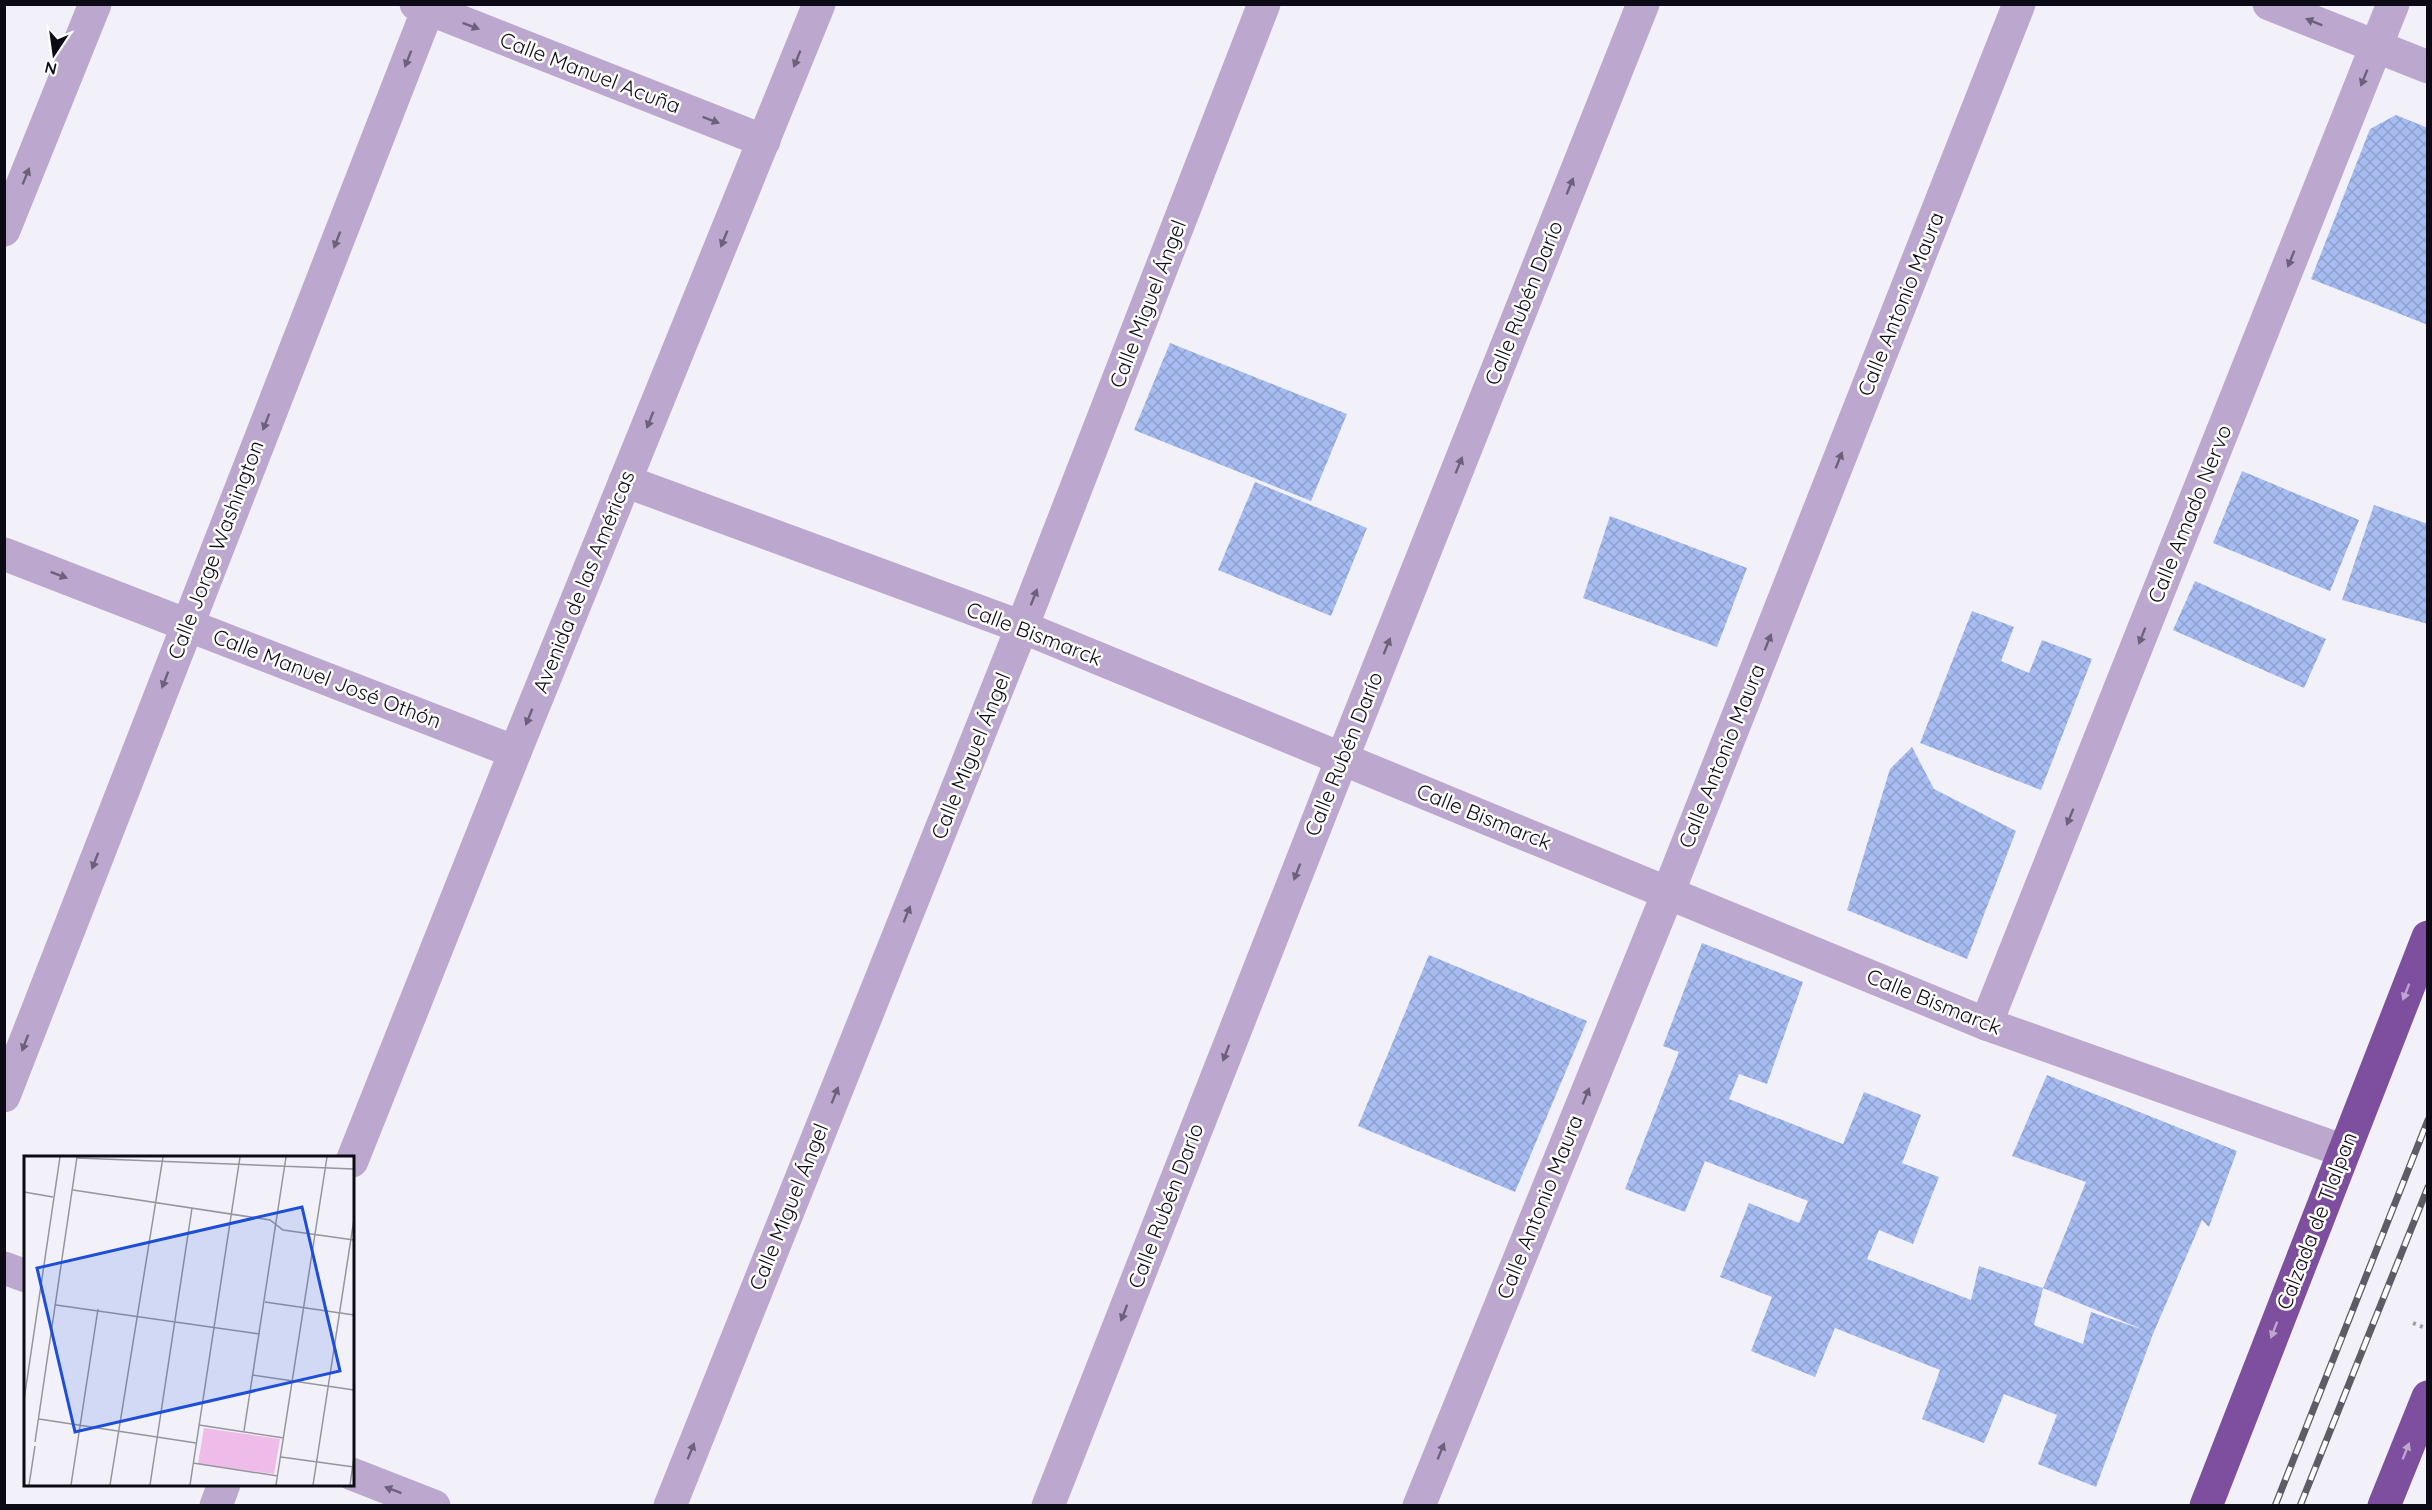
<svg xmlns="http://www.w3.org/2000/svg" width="2432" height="1510" viewBox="0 0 2432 1510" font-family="Quicksand,sans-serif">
  <defs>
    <pattern id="building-cross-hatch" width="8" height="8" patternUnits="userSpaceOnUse" patternTransform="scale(1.5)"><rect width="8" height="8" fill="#a7bdf1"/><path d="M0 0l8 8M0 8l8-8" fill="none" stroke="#8ea1ce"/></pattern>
  </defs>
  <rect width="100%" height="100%" fill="#f2f1f9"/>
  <g fill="url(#building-cross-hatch)">
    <path d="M2396,115L2428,128V325L2311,279L2370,129Z"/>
    <path d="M1170,343L1347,414L1311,501L1134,430Z"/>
    <path d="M2242,471L2359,520L2330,591L2213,543Z"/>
    <path d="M1255,482L1367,528L1331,616L1218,570Z"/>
    <path d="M2374,505L2428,524V624L2342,600Z"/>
    <path d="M1610,516L1747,568L1717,647L1583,598Z"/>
    <path d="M2195,581L2326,639L2304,688L2173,630Z"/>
    <path d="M1972,611L2014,627L2001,661L2029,673L2042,640L2092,659L2041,790L1920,743Z"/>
    <path d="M1912,747L1934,789L2016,831L1967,959L1847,910L1890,769Z"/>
    <path d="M1702,943L1803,982L1767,1084L1739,1074L1729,1099L1843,1144L1864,1092L1921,1115L1902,1163L1939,1177L1913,1244L1879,1230L1867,1259L1971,1300L1979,1266L2043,1288L2034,1325L2083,1344L2091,1312L2144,1330L2043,1288L2086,1182L2012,1156L2047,1075L2237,1151L2209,1227L2202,1220L2153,1334L2096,1487L2038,1464L2057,1415L2004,1394L1984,1443L1922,1419L1940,1370L1835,1328L1815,1377L1751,1351L1772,1297L1720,1277L1749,1203L1799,1223L1808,1201L1705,1161L1685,1212L1625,1189L1679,1052L1663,1046Z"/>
    <path d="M1429,955L1587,1021L1515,1192L1358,1126Z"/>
  </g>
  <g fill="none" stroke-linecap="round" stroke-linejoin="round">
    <path stroke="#9d9ca5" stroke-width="4" stroke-dasharray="3 4.5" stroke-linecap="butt" d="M2413,1323L2428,1329"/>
    <g stroke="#bca8ce" stroke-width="33">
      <path d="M416,4L764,141"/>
      <path d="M2269,4L2428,67"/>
      <path d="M4,230L95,4"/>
      <path d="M625,481L1022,627L1986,1024L2344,1151"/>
      <path d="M4,554L515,752"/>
      <path d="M1986,1024L2393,4"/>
      <path d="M4,1096L430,4"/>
      <path d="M352,1161L515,752L819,4"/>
      <path d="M4,1268L26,1276"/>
      <path d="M352,1474L434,1506"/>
      <path d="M216,1506L224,1484"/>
      <path d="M670,1506L1022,627L1264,4"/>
      <path d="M1048,1506L1342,759L1643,4"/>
      <path d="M1419,1506L1668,893L2019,4"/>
    </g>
    <g stroke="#7d4f9e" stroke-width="33">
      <path d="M2206,1506L2428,937"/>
      <path d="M2384,1506L2428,1397"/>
    </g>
    <defs>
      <g id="rail">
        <path d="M2275,1506L2428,1120"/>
        <path d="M2300,1506L2428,1187"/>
      </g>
    </defs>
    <use href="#rail" stroke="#5e5d67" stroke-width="7"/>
    <use href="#rail" stroke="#fff" stroke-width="4.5" stroke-dasharray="14" stroke-linecap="butt"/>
  </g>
  <defs><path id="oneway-solid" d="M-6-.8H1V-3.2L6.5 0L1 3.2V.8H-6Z" transform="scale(1.5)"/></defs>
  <g fill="#6c617b">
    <use href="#oneway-solid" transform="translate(2314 22) rotate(-158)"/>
    <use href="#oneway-solid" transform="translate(471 26) rotate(21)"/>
    <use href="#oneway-solid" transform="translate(408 59) rotate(111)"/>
    <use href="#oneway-solid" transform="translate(797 59) rotate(112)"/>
    <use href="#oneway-solid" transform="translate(2364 78) rotate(112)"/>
    <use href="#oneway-solid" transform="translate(711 120) rotate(21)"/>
    <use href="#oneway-solid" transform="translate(26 176) rotate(-68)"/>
    <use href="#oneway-solid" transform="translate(1570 186) rotate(-68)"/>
    <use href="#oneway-solid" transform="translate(724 239) rotate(112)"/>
    <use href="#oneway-solid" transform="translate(337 240) rotate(111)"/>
    <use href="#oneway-solid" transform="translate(2291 259) rotate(112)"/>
    <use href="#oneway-solid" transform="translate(650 420) rotate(112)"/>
    <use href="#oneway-solid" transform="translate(266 422) rotate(111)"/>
    <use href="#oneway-solid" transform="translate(1839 460) rotate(-68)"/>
    <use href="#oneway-solid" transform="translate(1459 465) rotate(-68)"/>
    <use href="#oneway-solid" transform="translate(59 575) rotate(21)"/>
    <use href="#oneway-solid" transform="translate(1034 597) rotate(-69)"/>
    <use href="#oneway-solid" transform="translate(2142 636) rotate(112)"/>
    <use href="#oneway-solid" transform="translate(1768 642) rotate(-68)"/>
    <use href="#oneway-solid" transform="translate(1387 646) rotate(-68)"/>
    <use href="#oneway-solid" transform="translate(165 680) rotate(111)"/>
    <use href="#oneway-solid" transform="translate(529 717) rotate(112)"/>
    <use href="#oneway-solid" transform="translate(2070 817) rotate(112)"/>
    <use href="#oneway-solid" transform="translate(95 861) rotate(111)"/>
    <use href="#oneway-solid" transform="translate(1297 872) rotate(111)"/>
    <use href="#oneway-solid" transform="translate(907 914) rotate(-68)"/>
    <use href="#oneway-solid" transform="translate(25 1043) rotate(111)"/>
    <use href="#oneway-solid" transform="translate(1226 1053) rotate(111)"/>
    <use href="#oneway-solid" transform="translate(835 1095) rotate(-68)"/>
    <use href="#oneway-solid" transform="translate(1586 1096) rotate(-68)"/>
    <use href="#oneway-solid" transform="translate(1124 1313) rotate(111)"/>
    <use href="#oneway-solid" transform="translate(691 1451) rotate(-68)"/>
    <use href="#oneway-solid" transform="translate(1441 1451) rotate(-68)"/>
    <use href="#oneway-solid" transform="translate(393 1490) rotate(-159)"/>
  </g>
  <g fill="#bea7ce">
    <use href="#oneway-solid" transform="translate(2406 992) rotate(111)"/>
    <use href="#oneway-solid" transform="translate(2274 1330) rotate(111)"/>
    <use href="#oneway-solid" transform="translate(2406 1451) rotate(-68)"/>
  </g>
  <g text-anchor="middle" stroke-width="5" stroke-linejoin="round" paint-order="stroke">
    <g font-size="21" fill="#0b0a15" stroke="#fff">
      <text transform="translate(590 73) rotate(21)" y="7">Calle Manuel Acuña</text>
      <text transform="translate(1524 303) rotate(-68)" y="7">Calle Rubén Darío</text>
      <text transform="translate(1148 304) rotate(-69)" y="7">Calle Miguel Ángel</text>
      <text transform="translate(1901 304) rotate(-68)" y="7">Calle Antonio Maura</text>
      <text transform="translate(2190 514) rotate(-68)" y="7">Calle Amado Nervo</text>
      <text transform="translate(216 550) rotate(-69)" y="7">Calle Jorge Washington</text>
      <text transform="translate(584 582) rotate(-68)" y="7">Avenida de las Américas</text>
      <text transform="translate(1034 634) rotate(21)" y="7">Calle Bismarck</text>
      <text transform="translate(327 679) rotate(21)" y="7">Calle Manuel José Othón</text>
      <text transform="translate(1344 754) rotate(-68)" y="7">Calle Rubén Darío</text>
      <text transform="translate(971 756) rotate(-68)" y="7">Calle Miguel Ángel</text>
      <text transform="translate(1722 756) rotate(-68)" y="7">Calle Antonio Maura</text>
      <text transform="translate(1484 817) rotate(22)" y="7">Calle Bismarck</text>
      <text transform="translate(1934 1002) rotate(22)" y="7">Calle Bismarck</text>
      <text transform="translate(1166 1206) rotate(-69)" y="7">Calle Rubén Darío</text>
      <text transform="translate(789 1207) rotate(-68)" y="7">Calle Miguel Ángel</text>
      <text transform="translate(1540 1207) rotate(-68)" y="7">Calle Antonio Maura</text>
      <text transform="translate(2317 1221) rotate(-69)" y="7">Calzada de Tlalpan</text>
    </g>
  </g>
  <g transform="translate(24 1156)">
    <rect width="330" height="330" fill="#f2f1f9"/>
    <path d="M180,272L256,283L250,318L174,308Z" fill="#efbbe9"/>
    <path fill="none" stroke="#96959e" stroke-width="1.5" d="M53,2L330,13M49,34L246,64L259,74L330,84M0,36L29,41M241,146L330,159M32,149L236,178M229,219L330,234M0,244L36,1M15,263L172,287M175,269L260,282M220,275L262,1M11,286L53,1M257,301L330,311M169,307L254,320M5,329L11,290M47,329L74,153M86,329L139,1M126,329L168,52M166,329L216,1M252,329L303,1M289,329L330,63M326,329L330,301"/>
    <path fill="#1d4ed8" fill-opacity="0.15" stroke="#1d4ed8" stroke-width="3" d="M278,51L316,215L51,276L13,112Z"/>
    <rect width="330" height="330" fill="none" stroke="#0b0a15" stroke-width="3"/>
  </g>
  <rect width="2432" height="1510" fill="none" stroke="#0b0a15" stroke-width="12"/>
  <g transform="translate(54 54) rotate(193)" stroke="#ffffff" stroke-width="4.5" paint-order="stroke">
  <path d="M0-4.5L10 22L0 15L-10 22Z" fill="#0b0a15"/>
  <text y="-9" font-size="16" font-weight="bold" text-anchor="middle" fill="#0b0a15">N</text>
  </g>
</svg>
